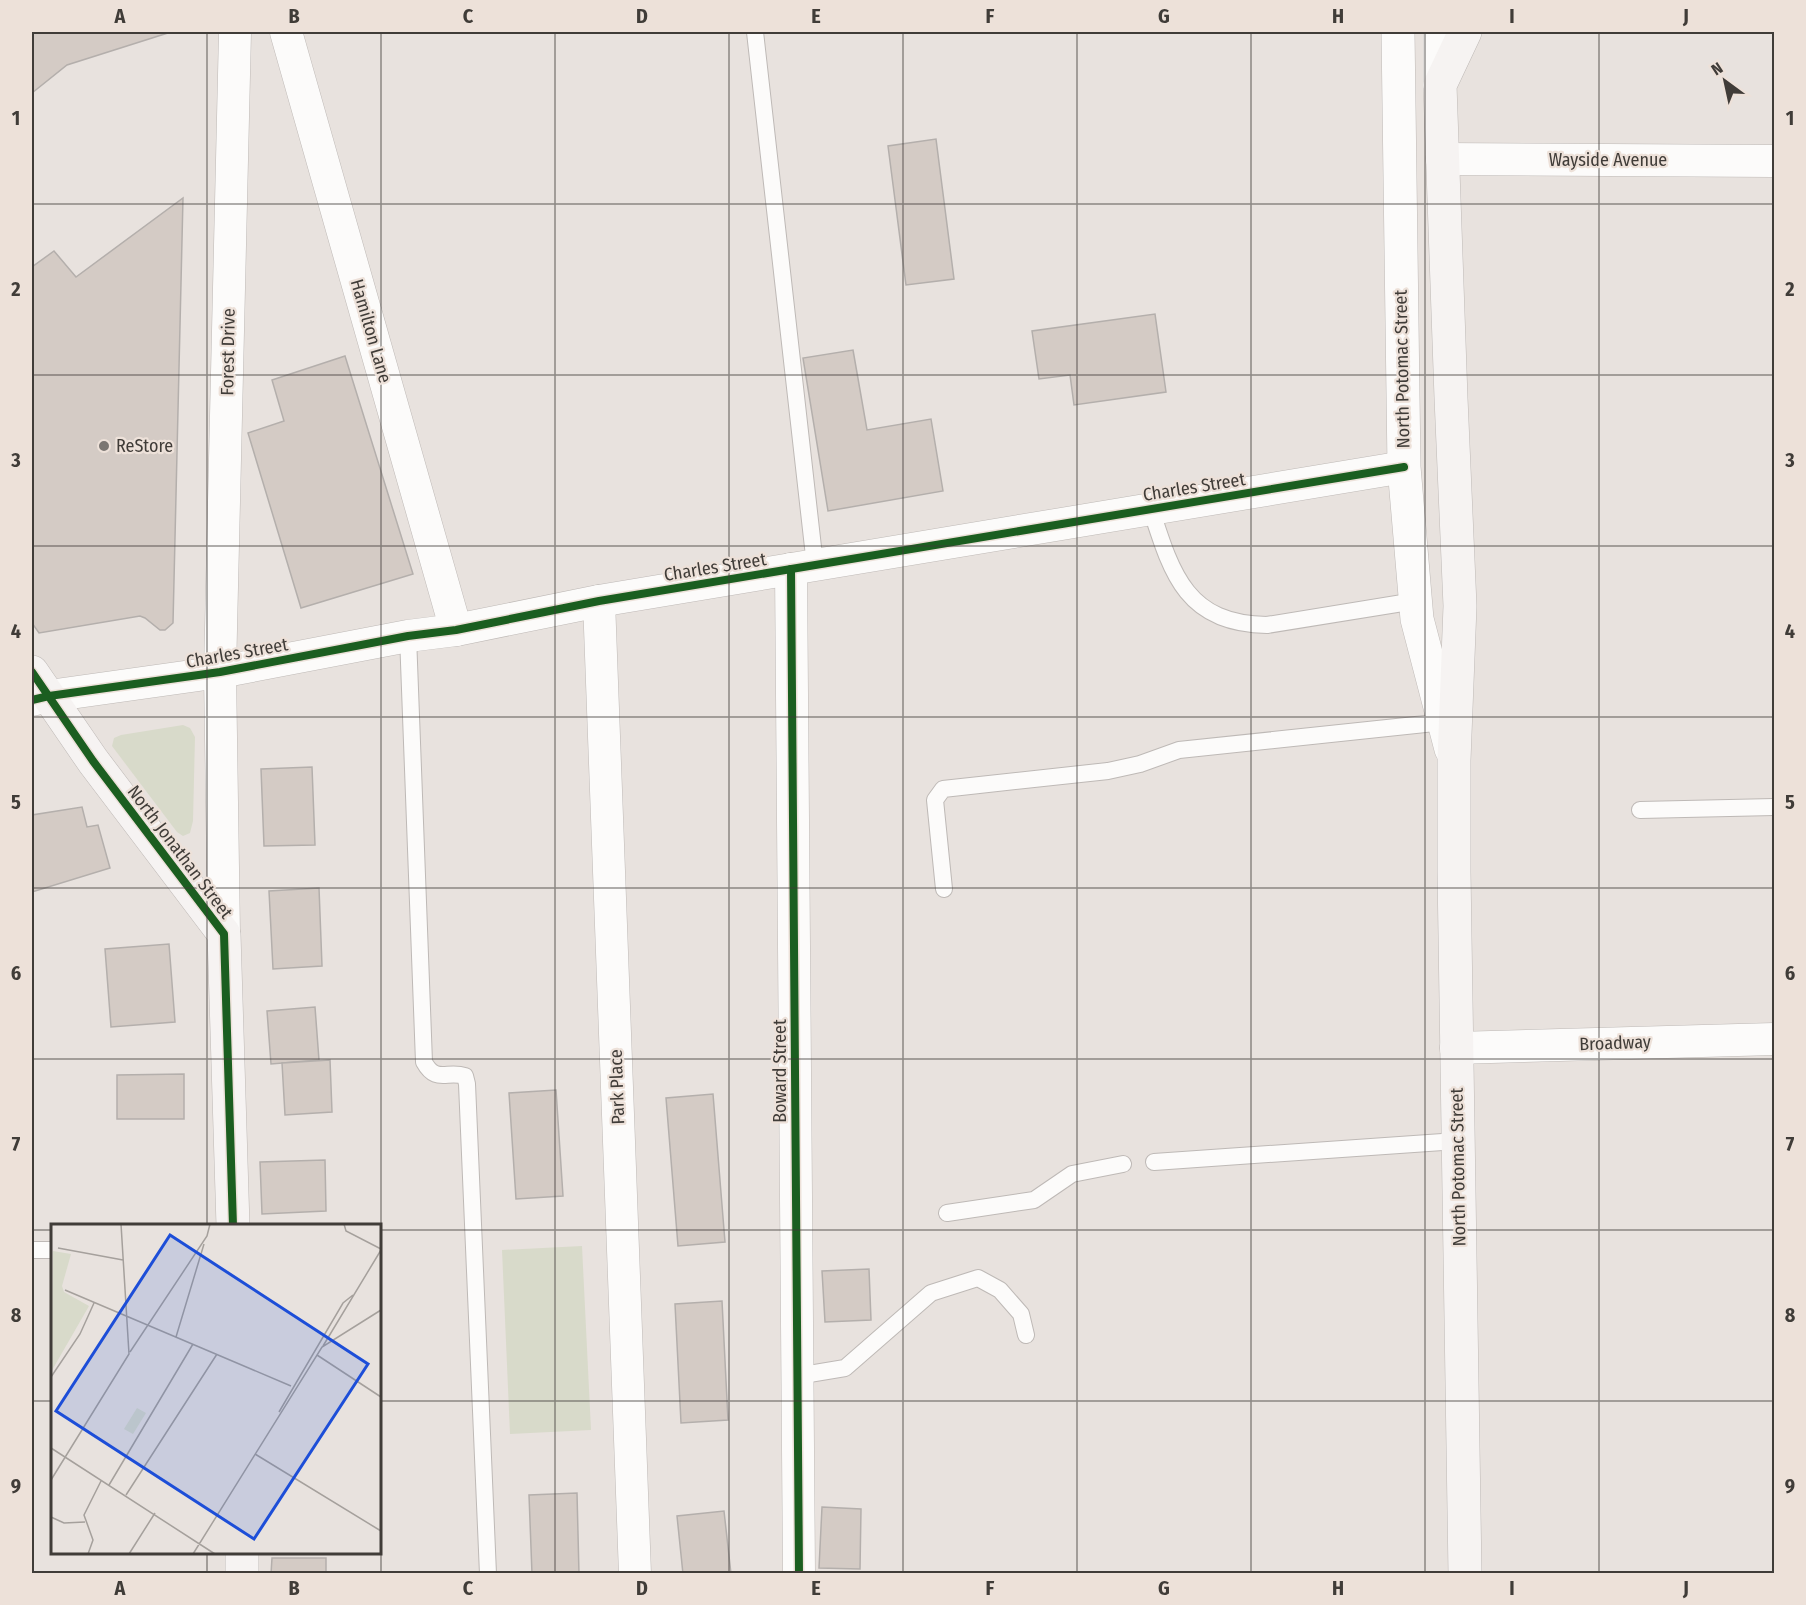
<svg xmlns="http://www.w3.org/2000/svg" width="1806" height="1605" viewBox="0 0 1806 1605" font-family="'Fira Sans Condensed',sans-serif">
  <rect width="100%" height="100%" fill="#e8e2de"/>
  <g fill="#d8daca">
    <path d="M183,725L190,728L195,737L193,821L190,833L183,836L177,832L112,746L114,738L121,735Z"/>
    <path d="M582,1246L591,1430L510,1434L502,1250Z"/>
  </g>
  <g fill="#d4cbc5" stroke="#b4afac" stroke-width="1.5">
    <path d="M32,32H171L67,65L32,93Z"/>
    <path d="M936,139L954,279L906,285L888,146Z"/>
    <path d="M183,198L173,623L165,630H160L145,618L140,616L39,633L32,623V267L54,251L76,277Z"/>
    <path d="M1155,314L1166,392L1074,405L1070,375L1039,379L1032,331Z"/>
    <path d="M853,350L867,430L931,419L943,491L828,511L803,358Z"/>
    <path d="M345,356L413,574L301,608L248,433L284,421L272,380Z"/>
    <path d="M312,767L315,845L264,846L261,769Z"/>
    <path d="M82,807L87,827L98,825L110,868L32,892V815Z"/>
    <path d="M319,888L322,966L273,969L269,891Z"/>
    <path d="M169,944L175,1022L111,1027L105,949Z"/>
    <path d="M315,1007L319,1060L271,1064L267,1011Z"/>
    <path d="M330,1060L332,1112L285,1115L282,1063Z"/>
    <path d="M184,1074V1119H117V1075Z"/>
    <path d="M556,1090L563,1196L516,1199L509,1093Z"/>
    <path d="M713,1094L725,1242L678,1246L666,1098Z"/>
    <path d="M325,1160L326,1211L262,1214L260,1162Z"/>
    <path d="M869,1269L871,1320L825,1322L822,1271Z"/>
    <path d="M722,1301L728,1420L681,1423L675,1304Z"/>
    <path d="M577,1493L579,1574H532L529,1495Z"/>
    <path d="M822,1507L861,1509L860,1569L819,1568Z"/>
    <path d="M724,1511L731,1574H683L677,1516Z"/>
    <path d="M272,1558H326V1574H271Z"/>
  </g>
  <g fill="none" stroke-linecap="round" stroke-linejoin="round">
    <defs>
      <g id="service">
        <path d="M755,32L815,565"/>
        <path d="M1151,509C1172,575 1187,624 1267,625L1415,601"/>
        <path d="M408,636L424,1062C436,1084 447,1070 465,1076L467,1084L488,1574"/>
        <path d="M1640,810L1774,807"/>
        <path d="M944,889L935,800L943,789L1108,771L1140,764L1179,750L1444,722"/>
        <path d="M1154,1162L1457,1141"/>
        <path d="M947,1213L1034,1200L1072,1174L1123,1164"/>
        <path d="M32,1250H52"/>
        <path d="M797,1376L845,1368L931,1293L978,1278L1000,1290L1021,1314L1026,1335"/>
      </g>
      <g id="minor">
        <path d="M286,32L456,630"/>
        <path d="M1442,159L1774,161"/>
        <path d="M791,569L799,1574"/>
        <path d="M599,601L635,1574"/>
        <path d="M32,700L49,696L220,672L408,636L456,630L599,601L1404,467"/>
        <path d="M224,934L220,672L235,32"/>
        <path d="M1456,1048L1774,1039"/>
      </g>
      <g id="tertiary">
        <path d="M1398,32L1404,467L1417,619L1451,749"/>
        <path d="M1440,32V85"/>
      </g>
      <g id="secondary">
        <path d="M1465,32L1440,85L1451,398L1460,606L1454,760V872L1465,1574"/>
        <path d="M32,672L93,761L224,934L233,1226"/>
        <path d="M242,1552V1574"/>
      </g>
    </defs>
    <use href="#service" stroke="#beb9b6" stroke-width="18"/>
    <use href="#minor" stroke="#beb9b6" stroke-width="33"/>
    <use href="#tertiary" stroke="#beb9b6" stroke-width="34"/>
    <use href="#secondary" stroke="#beb9b6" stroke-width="34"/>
    <use href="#service" stroke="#fcfbfa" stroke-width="16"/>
    <use href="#minor" stroke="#fcfbfa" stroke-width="32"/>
    <use href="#tertiary" stroke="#fcfbfa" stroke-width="33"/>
    <use href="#secondary" stroke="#f6f3f2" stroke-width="33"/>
    <defs>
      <g id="cycleway">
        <path d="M791,569L799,1574"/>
        <path d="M32,672L93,761L224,934L233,1226"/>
        <path d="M32,700L49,696L220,672L408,636L456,630L599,601L1404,467"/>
      </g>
    </defs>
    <use href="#cycleway" stroke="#ede1d9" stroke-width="11"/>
    <use href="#cycleway" stroke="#1b5e20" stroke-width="8"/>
  </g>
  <path fill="none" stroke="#403c38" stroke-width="1.5" stroke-opacity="0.55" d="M207,32V1226M381,32V1574M555,32V1574M729,32V1574M903,32V1574M1077,32V1574M1251,32V1574M1425,32V1574M1599,32V1574M32,204H1774M32,375H1774M32,546H1774M32,717H1774M32,888H1774M32,1059H1774M32,1230H52M380,1230H1774M32,1401H52M380,1401H1774M207,1552V1574"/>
  <circle fill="#7b7672" stroke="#ede1d9" stroke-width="2" cx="104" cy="446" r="6"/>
  <g text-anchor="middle" stroke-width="4.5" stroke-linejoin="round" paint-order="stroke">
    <g font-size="18" fill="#403c38" stroke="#ede1d9">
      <text x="1608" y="166">Wayside Avenue</text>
      <text transform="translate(371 331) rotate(74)" y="6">Hamilton Lane</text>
      <text transform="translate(228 352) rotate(-89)" y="6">Forest Drive</text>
      <text transform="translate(1402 369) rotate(-91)" y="6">North Potomac Street</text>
      <text transform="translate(1194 487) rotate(-9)" y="6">Charles Street</text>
      <text transform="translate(715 567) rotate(-9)" y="6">Charles Street</text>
      <text transform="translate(237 653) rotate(-10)" y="6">Charles Street</text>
      <text transform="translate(180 852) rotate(53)" y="6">North Jonathan Street</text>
      <text transform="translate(1615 1043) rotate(-2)" y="6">Broadway</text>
      <text transform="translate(780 1071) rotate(-90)" y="6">Boward Street</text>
      <text transform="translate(617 1087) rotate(-92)" y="6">Park Place</text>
      <text transform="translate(1458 1167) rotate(-91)" y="6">North Potomac Street</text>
    </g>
    <g font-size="18" fill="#403c38" stroke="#ede1d9" text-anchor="start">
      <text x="116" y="452">ReStore</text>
    </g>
  </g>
  <g transform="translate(51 1224)">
    <rect width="330" height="330" fill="#e8e2de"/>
    <path d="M2,27L20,30L11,62L13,68L38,82L0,148ZM86,184L95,189L82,210L73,205Z" fill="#d8daca"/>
    <path fill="none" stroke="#a5a09c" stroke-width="1.5" d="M293,0L295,7L330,25M7,24L72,36M14,66L240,162M125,113L153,20M272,122L330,26M79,128L156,12L159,0M266,131L330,173M0,153L29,110L43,79M228,188L292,79L302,71M0,224L164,330M204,230L330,307M0,256L78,130L70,0M58,261L142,120M75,271L166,130M0,293L13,299L34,298M37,330L42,316L33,291L50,257M78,330L104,289M142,330L271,123L330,86"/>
    <path fill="#1d4ed8" fill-opacity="0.15" stroke="#1d4ed8" stroke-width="3" d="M119,11L317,140L203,315L5,187Z"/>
    <rect width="330" height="330" fill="none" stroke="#403c38" stroke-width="3"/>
  </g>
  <rect width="1806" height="1605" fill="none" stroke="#ede1d9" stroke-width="66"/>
  <g transform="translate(1725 81) rotate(327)" stroke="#ede1d9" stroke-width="4.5" paint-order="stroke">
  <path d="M0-4.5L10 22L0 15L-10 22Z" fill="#403c38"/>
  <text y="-9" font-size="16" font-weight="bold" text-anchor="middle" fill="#403c38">N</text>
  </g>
  <rect x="33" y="33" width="1740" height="1539" fill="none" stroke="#403c38" stroke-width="2"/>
  <g font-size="20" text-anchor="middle" font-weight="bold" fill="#403c38">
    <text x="120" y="23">A</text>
    <text x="294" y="23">B</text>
    <text x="468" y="23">C</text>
    <text x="642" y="23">D</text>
    <text x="816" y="23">E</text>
    <text x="990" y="23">F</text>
    <text x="1164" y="23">G</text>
    <text x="1338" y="23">H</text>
    <text x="1512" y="23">I</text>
    <text x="1686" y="23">J</text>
    <text x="16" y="125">1</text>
    <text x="1790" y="125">1</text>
    <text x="16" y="296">2</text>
    <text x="1790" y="296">2</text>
    <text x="16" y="467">3</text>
    <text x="1790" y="467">3</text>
    <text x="16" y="638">4</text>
    <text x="1790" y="638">4</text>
    <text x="16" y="809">5</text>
    <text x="1790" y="809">5</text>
    <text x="16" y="980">6</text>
    <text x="1790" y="980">6</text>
    <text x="16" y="1151">7</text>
    <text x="1790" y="1151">7</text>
    <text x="16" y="1322">8</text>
    <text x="1790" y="1322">8</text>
    <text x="16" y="1493">9</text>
    <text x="1790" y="1493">9</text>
    <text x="120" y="1595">A</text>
    <text x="294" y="1595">B</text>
    <text x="468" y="1595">C</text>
    <text x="642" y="1595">D</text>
    <text x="816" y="1595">E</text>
    <text x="990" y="1595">F</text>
    <text x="1164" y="1595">G</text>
    <text x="1338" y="1595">H</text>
    <text x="1512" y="1595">I</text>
    <text x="1686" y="1595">J</text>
  </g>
</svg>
